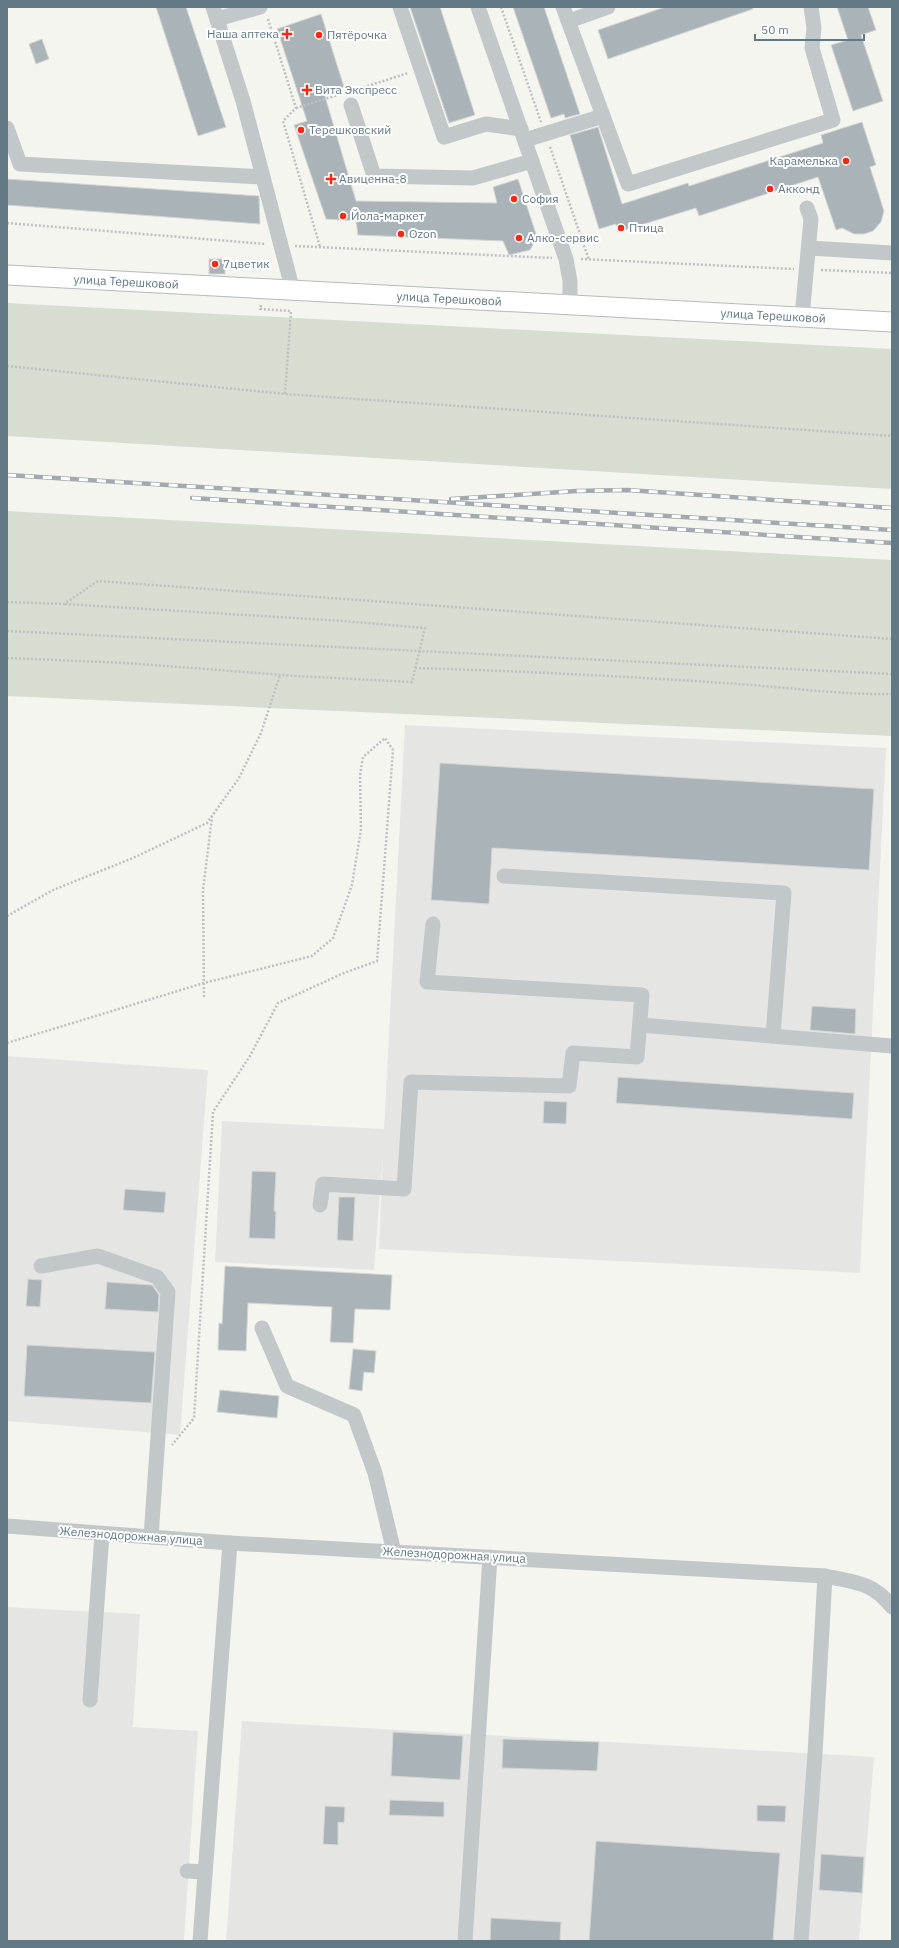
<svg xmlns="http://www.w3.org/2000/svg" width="899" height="1948" viewBox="0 0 899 1948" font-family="'IBM Plex Sans',sans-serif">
  <rect width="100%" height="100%" fill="#f5f5f0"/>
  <g fill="#e5e6e4">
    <path d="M405,725L886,748L860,1273L379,1249L383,1155L374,1270L215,1262L222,1121L384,1129Z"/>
    <path d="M7,1056L208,1070L180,1435L7,1421Z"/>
    <path d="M7,1607L140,1614L133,1727L198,1731L184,1941H7Z"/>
    <path d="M242,1721L874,1757L859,1941H226Z"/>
  </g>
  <g fill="#d7ddd1">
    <path d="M7,303L892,349V489L7,436Z"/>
    <path d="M7,511L892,560V736L7,696Z"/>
  </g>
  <g fill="#aab4b8" stroke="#d6d6d3">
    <path d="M156,7H186L226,127L198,136Z"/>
    <path d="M410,7H440L475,115L449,123Z"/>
    <path d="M513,7H544L580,114L565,118L564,114L551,118Z"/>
    <path d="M665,7H752L753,9L608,59L598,30Z"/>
    <path d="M837,7H868L876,30L861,35L883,101L853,111L831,45L848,40Z"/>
    <path d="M321,14L344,87L324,93L356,201L497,203L493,187L518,179L537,237L530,250L509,255L503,241L358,235L356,221L326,219L294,125L307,121L277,29Z"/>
    <path d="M42,39L49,59L36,64L29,44Z"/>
    <path d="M862,122L876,165L870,167L884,211L881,222L873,231L864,234H854L842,228L836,230L818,177L699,216L696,208L618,232L616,224L599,229L570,135L598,127L622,204L688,183L689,186L823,143L821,135Z"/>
    <path d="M7,179L259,196L260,224L7,205Z"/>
    <rect x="209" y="259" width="16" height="15"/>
    <path d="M440,763L874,789L869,870L492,848L489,904L431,900Z"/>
    <path d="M812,1006L856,1009L855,1034L810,1030Z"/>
    <path d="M618,1077L854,1093L852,1119L616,1103Z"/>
    <path d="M544,1101L567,1102L566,1124L543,1123Z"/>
    <path d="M252,1171L276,1172L274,1211H276L275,1239L249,1238Z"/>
    <path d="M125,1189L166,1192L164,1213L123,1210Z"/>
    <path d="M339,1197H355L353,1241L337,1240Z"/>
    <path d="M225,1266L392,1275L390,1310L355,1309L353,1343L330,1342L332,1307L248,1303L246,1351L218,1350L219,1323L222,1324Z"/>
    <path d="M28,1279L42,1280L40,1307L26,1306Z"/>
    <path d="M107,1282L152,1285L159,1295L158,1312L105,1309Z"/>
    <path d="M27,1345L155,1352L151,1403L24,1396Z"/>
    <path d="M353,1349L376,1351L374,1373L364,1372L362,1391L349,1389Z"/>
    <path d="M220,1390L279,1396L277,1418L217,1412Z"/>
    <path d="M393,1732L463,1736L460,1780L391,1776Z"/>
    <path d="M503,1739L599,1742L597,1771L502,1768Z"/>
    <path d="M390,1800L444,1802V1817L389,1815Z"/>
    <path d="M757,1805L786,1806L785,1822L757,1821Z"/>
    <path d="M325,1806L345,1807L344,1823L338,1822V1845L323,1844Z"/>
    <path d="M596,1841L780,1853L773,1941H589Z"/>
    <path d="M821,1854L864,1857L862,1893L819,1890Z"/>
    <path d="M491,1918L561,1922L560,1941H490Z"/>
  </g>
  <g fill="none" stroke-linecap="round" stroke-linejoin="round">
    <defs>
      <path id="major" d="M7,275L892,322"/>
    </defs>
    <use href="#major" stroke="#b5babd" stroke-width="21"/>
    <g stroke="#bdc0c2" stroke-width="2.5" stroke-dasharray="2 2" stroke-linecap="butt">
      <path d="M501,7L541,122"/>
      <path d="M268,19L296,108L283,121L320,247"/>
      <path d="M352,91L408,73"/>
      <path d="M296,108L341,94"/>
      <path d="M550,147L589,260"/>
      <path d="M7,223L266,244"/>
      <path d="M295,246L552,258"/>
      <path d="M581,259L794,269"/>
      <path d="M821,270L892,273"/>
      <path d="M261,305L260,309L291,311L285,394"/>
      <path d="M7,366L285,394L892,436"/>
      <path d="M7,602L64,604L98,581L892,639"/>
      <path d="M7,631L892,674"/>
      <path d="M7,658L127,663L296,676L412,682L425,628L343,621L65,604"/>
      <path d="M415,668C518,671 621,676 723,683C779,686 836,695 892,694"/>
      <path d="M7,916L53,890L133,858L207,823L239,778L261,733L280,675"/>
      <path d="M204,997L203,890L212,817"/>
      <path d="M7,1043L204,983L312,956L333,938L352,885L361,829L360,775L363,757L385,738L393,750L377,961L344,973L278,1003L250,1056L213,1112L194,1418L172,1445"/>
    </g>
    <g stroke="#c2c7ca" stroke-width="15">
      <path d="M213,7L243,101L293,291"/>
      <path d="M400,7L444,137L486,124L521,129"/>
      <path d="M478,7L566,259L570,281V305"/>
      <path d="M563,7L628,184L833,120L812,48L814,28L811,7"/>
      <path d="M217,19L260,7"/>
      <path d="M569,21L608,7"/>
      <path d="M351,105L374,176L473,178L532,161"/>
      <path d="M7,128L20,164L263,177"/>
      <path d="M525,140L603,116"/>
      <path d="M809,248L892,253"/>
      <path d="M802,317L811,219L807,208"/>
      <path d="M504,876L784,893L773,1036"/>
      <path d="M640,1025L892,1046"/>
      <path d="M320,1205L323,1184L404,1189L411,1082L569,1086L573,1053L637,1057L642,995L427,982L433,924"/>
      <path d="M41,1266L98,1256L157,1277L168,1292L151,1537"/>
      <path d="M262,1328L287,1386L354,1415L375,1473L394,1552"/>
      <path d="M7,1526L230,1543L825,1576C854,1582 873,1582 892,1607"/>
      <path d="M90,1700L102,1534"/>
      <path d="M187,1871L205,1872"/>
      <path d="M200,1941L230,1543"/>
      <path d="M465,1941L490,1557"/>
      <path d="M801,1941L815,1754L825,1576"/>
    </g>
    <use href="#major" stroke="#fff" stroke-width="19"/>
    <defs>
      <g id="rail">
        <path d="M7,475L892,530"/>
        <path d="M192,498L892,543"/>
        <path d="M451,499L577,491L627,490L892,508"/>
      </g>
    </defs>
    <use href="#rail" stroke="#a2aaaf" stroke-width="4.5"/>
    <use href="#rail" stroke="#fff" stroke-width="3" stroke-dasharray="9" stroke-linecap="butt"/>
  </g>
  <g fill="#f42b11" stroke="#fff" stroke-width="1.5">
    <path d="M285 28h4v4h4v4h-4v4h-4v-4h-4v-4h4z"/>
    <circle cx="319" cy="35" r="4"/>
    <path d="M305 84h4v4h4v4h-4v4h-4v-4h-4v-4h4z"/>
    <circle cx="301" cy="130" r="4"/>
    <circle cx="846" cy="161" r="4"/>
    <path d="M329 173h4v4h4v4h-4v4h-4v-4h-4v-4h4z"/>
    <circle cx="770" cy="189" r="4"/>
    <circle cx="514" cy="199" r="4"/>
    <circle cx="343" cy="216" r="4"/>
    <circle cx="621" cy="228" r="4"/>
    <circle cx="401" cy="234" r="4"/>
    <circle cx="519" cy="238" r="4"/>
    <circle cx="215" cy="264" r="4"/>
  </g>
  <g text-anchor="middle" stroke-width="4" stroke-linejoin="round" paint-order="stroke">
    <g font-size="12" fill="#617985" stroke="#fff" text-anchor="start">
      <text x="279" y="38" text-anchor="end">Наша аптека</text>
      <text x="327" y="39">Пятёрочка</text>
      <text x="315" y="94">Вита Экспресс</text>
      <text x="309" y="134">Терешковский</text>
      <text x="838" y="165" text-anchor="end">Карамелька</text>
      <text x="339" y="183">Авиценна-8</text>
      <text x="778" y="193">Акконд</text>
      <text x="522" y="203">София</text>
      <text x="351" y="220">Йола-маркет</text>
      <text x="629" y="232">Птица</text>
      <text x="409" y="238">Ozon</text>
      <text x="527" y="242">Алко-сервис</text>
      <text x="223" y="268">7цветик</text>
    </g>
    <g font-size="12" fill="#617985" stroke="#fff">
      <text transform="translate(126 282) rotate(3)" y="4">улица Терешковой</text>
      <text transform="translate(449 299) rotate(3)" y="4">улица Терешковой</text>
      <text transform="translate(773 316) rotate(3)" y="4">улица Терешковой</text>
      <text transform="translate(131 1536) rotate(4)" y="4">Железнодорожная улица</text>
      <text transform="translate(454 1555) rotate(3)" y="4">Железнодорожная улица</text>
    </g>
  </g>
  <rect width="899" height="1948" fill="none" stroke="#617985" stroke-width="16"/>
  <path d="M755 34v6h109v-6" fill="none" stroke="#617985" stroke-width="2"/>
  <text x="761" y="34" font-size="12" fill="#617985" stroke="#ffffff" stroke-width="3" paint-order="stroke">50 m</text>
</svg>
